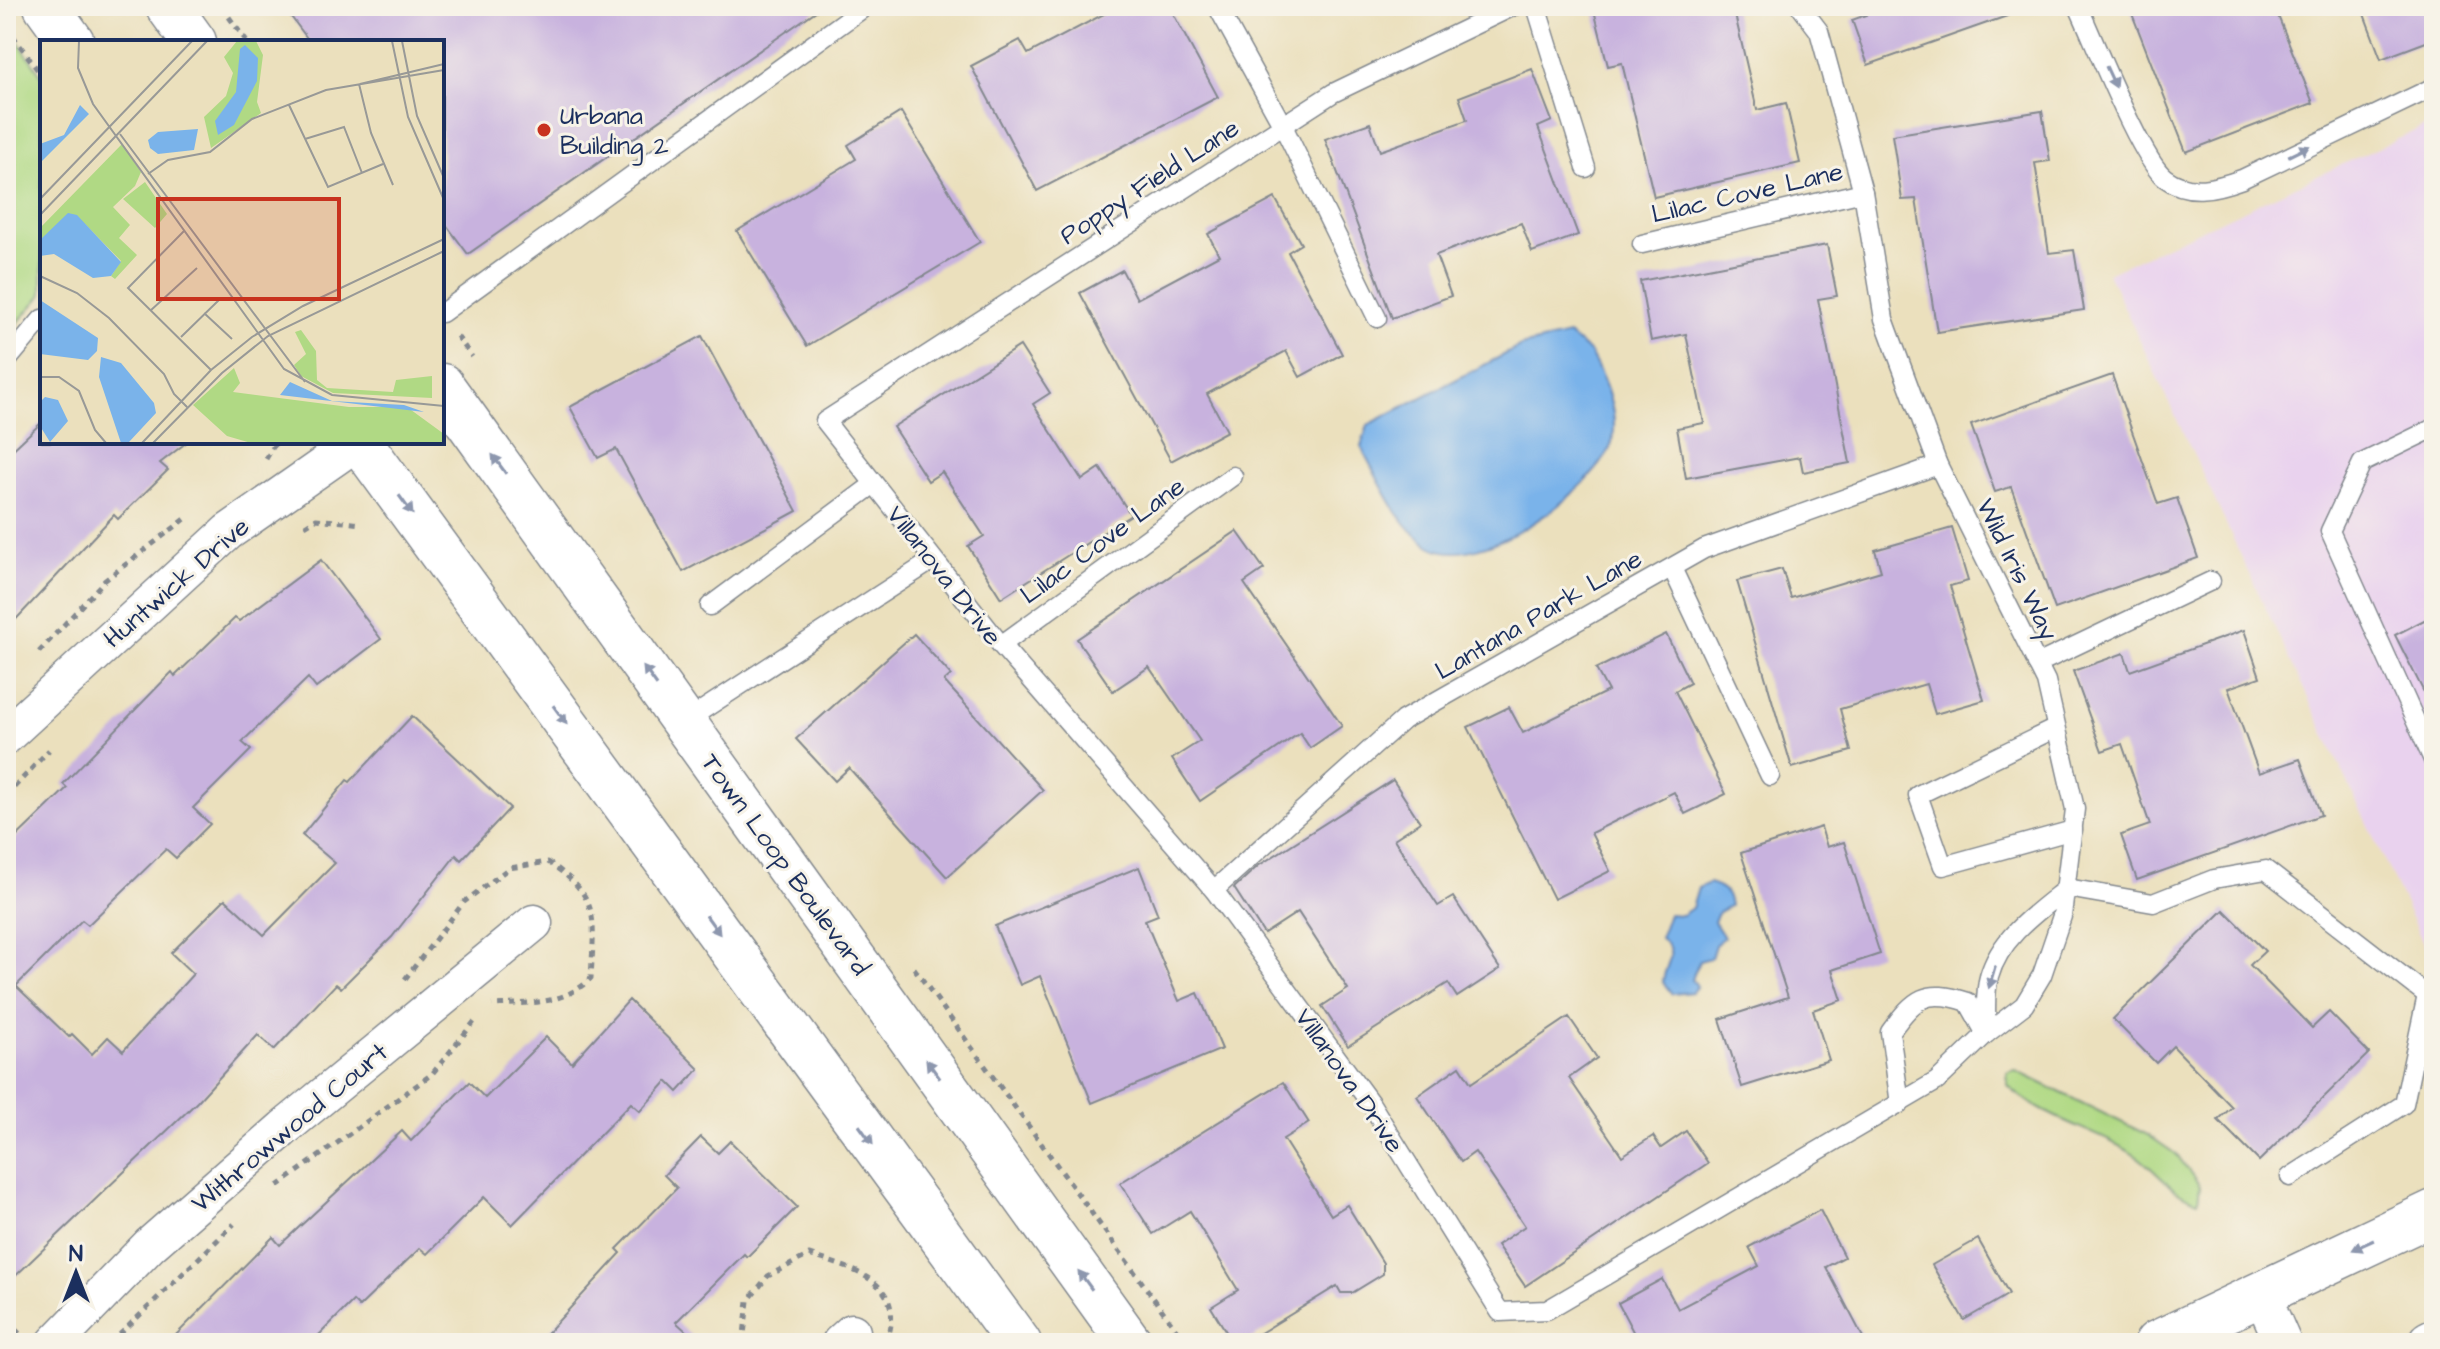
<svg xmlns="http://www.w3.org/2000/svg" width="2440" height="1349" viewBox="0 0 2440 1349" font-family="'Architects Daughter',sans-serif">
  <rect width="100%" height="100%" fill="#f7f3e8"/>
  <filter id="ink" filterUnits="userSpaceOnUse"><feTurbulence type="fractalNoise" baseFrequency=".0125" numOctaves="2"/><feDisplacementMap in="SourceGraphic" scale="16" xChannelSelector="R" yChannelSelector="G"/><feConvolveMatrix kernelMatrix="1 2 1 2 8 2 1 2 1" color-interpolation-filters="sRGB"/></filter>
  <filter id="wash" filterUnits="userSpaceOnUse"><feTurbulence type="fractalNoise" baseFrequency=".006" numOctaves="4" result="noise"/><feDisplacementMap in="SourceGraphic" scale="32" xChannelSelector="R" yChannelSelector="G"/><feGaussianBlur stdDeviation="1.8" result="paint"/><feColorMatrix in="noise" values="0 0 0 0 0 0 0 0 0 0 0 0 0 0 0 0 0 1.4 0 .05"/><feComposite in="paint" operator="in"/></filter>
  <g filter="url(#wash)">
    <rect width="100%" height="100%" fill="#ebe0bd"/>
    <path fill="#e9d2ee" d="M2434,122V966L2108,273Z"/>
    <g fill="#b0d984" stroke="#668471" stroke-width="2">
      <path d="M6,24L42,76V295L6,336Z"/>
      <path d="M2014,1070L2148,1135L2177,1155L2200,1186L2198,1201C2174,1196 2159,1173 2139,1158C2098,1129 2045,1121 2008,1086L2007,1073Z"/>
    </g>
    <g fill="#7ab3ea" stroke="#4a71a4" stroke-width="2">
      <path d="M1568,335C1575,341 1586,347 1591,355C1605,380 1622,420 1610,448C1591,492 1478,575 1430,546C1397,526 1379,479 1361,447L1368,425L1521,346Z"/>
      <path d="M1709,883C1723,887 1728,891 1730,906L1718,912L1714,922L1724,937L1715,945L1711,958L1699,961L1692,979L1697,986L1692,992L1672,994L1663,982C1664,964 1681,952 1660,938L1669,914L1682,915L1692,908L1698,888Z"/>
    </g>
    <g id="blocks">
      <g fill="#c8b2de">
        <path d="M283,6H823L468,254L442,219V42H310Z"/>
        <path d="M1119,6H1169L1218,97L1037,191L971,66L1020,40L1028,54Z"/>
        <path d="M1593,6H1733L1757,110L1786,103L1800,163L1654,197L1622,63L1608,66Z"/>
        <path d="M1863,6H2023L2024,10L1868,65L1852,20L1866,15Z"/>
        <path d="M2129,6H2274L2313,103L2186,152Z"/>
        <path d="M2361,6H2434V39L2381,59Z"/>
        <path d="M1532,69L1552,121L1538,127L1578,235L1532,252L1521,223L1436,255L1451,296L1392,318L1325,139L1370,123L1380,151L1467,120L1459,97Z"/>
        <path d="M2042,111L2050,161L2035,163L2049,253L2074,250L2084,310L1937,332L1916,199L1902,200L1892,135Z"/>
        <path d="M901,112L980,242L807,346L737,231L856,159L848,145Z"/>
        <path d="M1275,198L1301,244L1288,252L1342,354L1300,377L1286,351L1207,394L1227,431L1171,461L1080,293L1122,270L1137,299L1219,255L1208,234Z"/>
        <path d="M1827,245L1837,296L1818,299L1850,463L1803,472L1800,457L1686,478L1677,428L1704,423L1686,334L1651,341L1640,281Z"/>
        <path d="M702,336L797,511L683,572L616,449L598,458L570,407Z"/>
        <path d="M1020,346L1050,393L1033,404L1082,480L1100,468L1131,515L1001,598L968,546L984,536L942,472L928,481L893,427Z"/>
        <path d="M2112,375L2158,504L2177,498L2198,558L2055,609L2011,487L1995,492L1971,425Z"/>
        <path d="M42,422V442H187L160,463L168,470L118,519L114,515L6,630V456Z"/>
        <path d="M1952,528L1968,581L1950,586L1984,700L1935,714L1926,684L1840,709L1851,751L1792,768L1737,581L1782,569L1791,598L1881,571L1875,550Z"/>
        <path d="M1237,531L1264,569L1244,583L1342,726L1310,748L1300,733L1200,801L1172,759L1200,741L1149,667L1113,691L1077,639Z"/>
        <path d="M321,560L381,639L316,688L308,678L242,742L251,750L193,808L210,824L176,858L166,849L88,925L82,920L16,986L69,1037L72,1034L92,1054L108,1037L123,1051L193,974L171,953L225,899L264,935L335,863L302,835L347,780L350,782L412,716L510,808L461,860L456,855L392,937L341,988L336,984L274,1050L258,1035L197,1102L6,1285V847L67,788L63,784L172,672L175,676L235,618L239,621Z"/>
        <path d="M2434,615V712L2395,635Z"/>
        <path d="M2244,630L2260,677L2228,688L2259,773L2300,759L2321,815L2137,880L2121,835L2150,825L2122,744L2102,751L2073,671L2124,653L2130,671Z"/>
        <path d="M914,634L951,675L944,681L1043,790L947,877L849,768L835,781L796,739Z"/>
        <path d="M1666,634L1690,683L1675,691L1726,794L1685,814L1674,792L1591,833L1610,871L1554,899L1468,727L1509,707L1523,733L1608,691L1596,669Z"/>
        <path d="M1393,780L1420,822L1394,839L1438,906L1453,897L1500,969L1457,997L1448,983L1348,1046L1322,1006L1348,989L1298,912L1264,934L1234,888L1258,866Z"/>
        <path d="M1821,827L1827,847L1844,842L1880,954L1832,970L1842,1000L1813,1010L1829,1060L1742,1087L1720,1019L1788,997L1741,853Z"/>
        <path d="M1139,867L1158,915L1145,920L1179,1001L1198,993L1222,1049L1092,1103L1040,976L1020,985L995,926Z"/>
        <path d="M2224,910L2265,951L2250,965L2312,1028L2329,1012L2369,1053L2259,1161L2218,1120L2232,1107L2173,1046L2156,1063L2113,1019Z"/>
        <path d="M629,1000L699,1069L678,1092L667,1081L640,1111L631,1103L512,1225L484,1197L427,1254L420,1248L359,1307L353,1301L311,1343H168L273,1237L280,1245L402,1131L411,1141L469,1082L485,1098L546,1037L572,1063Z"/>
        <path d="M1569,1017L1597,1058L1569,1078L1622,1156L1653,1136L1661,1148L1686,1131L1708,1163L1525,1286L1497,1245L1525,1226L1475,1152L1461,1162L1417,1096L1460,1066L1471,1083Z"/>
        <path d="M1283,1082L1309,1123L1283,1139L1331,1215L1347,1205L1383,1263V1274L1352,1293H1341L1337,1286L1244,1343H1233L1211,1307L1238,1290L1190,1211L1153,1234L1120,1183Z"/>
        <path d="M701,1137L718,1153L730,1141L797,1207L747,1257L744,1254L676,1322L699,1343H538L621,1253L617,1249L677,1188L664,1175Z"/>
        <path d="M1820,1210L1844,1257L1826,1267L1866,1343H1639L1618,1303L1662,1279L1678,1309L1759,1266L1749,1247Z"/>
        <path d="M1978,1239L2009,1294L1964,1320L1932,1265Z"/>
      </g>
    </g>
  </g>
  <g filter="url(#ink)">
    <use href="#blocks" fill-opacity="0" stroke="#83888e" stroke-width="2"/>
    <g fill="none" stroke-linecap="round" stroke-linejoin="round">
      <defs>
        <g id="service">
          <path d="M1217,6L1283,126L1377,318"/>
          <path d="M1514,6L1333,93L825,421L1001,645L1214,890L1371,1104L1500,1312L1547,1310L1937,1081L1986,1034L2024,1005L2042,975L2062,916L2075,809L2046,681L1938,465L1884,319L1863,192L1819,31L1800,6"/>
          <path d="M1536,6L1586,168"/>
          <path d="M2078,6C2094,40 2141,160 2165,178C2189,196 2217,188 2242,179L2434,87"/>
          <path d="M1642,244L1863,192"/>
          <path d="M442,313L866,6"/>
          <path d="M6,362L42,319"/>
          <path d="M2434,428L2362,463L2330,531L2434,762"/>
          <path d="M1672,568L1770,776"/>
          <path d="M710,606L874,484"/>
          <path d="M1001,645L1233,476"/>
          <path d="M2037,664L2211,581"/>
          <path d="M684,722L933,560"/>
          <path d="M2056,728L1918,795L1943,866L2073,830"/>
          <path d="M1214,890L1403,720L1704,549L1938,465"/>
          <path d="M1986,1034C1987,1016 1984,993 1989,977C2000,937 2037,912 2067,888L2153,903L2214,879L2266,870L2427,995L2404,1104L2290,1177"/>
          <path d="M1900,1104L1890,1032C1915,998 1925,988 1968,1002L1986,1034"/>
        </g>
        <g id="minor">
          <path d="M6,736L228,532L357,442"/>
          <path d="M2261,1293L2283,1343"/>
          <path d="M55,1343L150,1245L284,1128L534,923"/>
          <path d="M840,1343L852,1332"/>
        </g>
        <g id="tertiary">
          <path d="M46,6L72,42"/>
          <path d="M168,6L194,42"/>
          <path d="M442,386L1130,1343"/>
          <path d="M360,442L1019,1343"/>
          <path d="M2157,1343L2434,1212"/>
          <path d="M2430,1343L2434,1341"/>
        </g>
      </defs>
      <use href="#service" stroke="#83888e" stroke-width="21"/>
      <use href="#minor" stroke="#83888e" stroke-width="39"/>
      <use href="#tertiary" stroke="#83888e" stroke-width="47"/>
      <g stroke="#83888e" stroke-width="5" stroke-dasharray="6 6" stroke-linecap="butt">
        <path d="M229,17L247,42"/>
        <path d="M6,26L42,76"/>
        <path d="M457,336L472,357"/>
        <path d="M266,459L276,442"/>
        <path d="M305,526L316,519L362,524"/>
        <path d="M39,652L104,581L188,517"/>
        <path d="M6,796L49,750"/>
        <path d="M914,968L1186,1343"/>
        <path d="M405,979L464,902L509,868L548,862C602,898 594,919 591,978C565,1005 528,1003 492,1005"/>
        <path d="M278,1186L432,1074L474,1022"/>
        <path d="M7,1343L20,1329"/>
        <path d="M111,1343L234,1224"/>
        <path d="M743,1343L748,1301L768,1276L809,1255C849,1268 904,1280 889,1334"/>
      </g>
      <use href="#service" stroke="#fff" stroke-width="18"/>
      <use href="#minor" stroke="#fff" stroke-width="36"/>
      <use href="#tertiary" stroke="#fff" stroke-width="44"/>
    </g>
    <defs><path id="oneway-solid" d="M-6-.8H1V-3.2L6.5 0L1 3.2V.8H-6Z" transform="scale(2)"/></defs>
    <g fill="#8d97ae">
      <use href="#oneway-solid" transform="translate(2111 77) rotate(65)"/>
      <use href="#oneway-solid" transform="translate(2299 151) rotate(-26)"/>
      <use href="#oneway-solid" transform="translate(499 464) rotate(-126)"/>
      <use href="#oneway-solid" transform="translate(406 505) rotate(54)"/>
      <use href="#oneway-solid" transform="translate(650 676) rotate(-126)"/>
      <use href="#oneway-solid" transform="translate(560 715) rotate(54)"/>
      <use href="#oneway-solid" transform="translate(713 925) rotate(54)"/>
      <use href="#oneway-solid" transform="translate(1992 977) rotate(106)"/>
      <use href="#oneway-solid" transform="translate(933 1069) rotate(-126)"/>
      <use href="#oneway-solid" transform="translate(866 1135) rotate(54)"/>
      <use href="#oneway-solid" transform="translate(2363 1245) rotate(155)"/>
      <use href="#oneway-solid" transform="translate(1085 1280) rotate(-126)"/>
    </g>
  </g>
  <circle fill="#c8321e" stroke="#f7f3e8" stroke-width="3" cx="544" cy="130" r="8"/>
  <g text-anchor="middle" stroke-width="6" stroke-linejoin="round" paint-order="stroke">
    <g font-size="26" fill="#1b2f5e" stroke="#f7f3e8" text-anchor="start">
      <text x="560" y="124">Urbana<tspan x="560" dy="30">Building 2</tspan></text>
    </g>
    <g font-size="26" fill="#1b2f5e" stroke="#f7f3e8">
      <text transform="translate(1149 181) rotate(-33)" y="9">Poppy Field Lane</text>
      <text transform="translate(1747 192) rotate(-13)" y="9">Lilac Cove Lane</text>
      <text transform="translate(1102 540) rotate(-36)" y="9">Lilac Cove Lane</text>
      <text transform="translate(2018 569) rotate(64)" y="9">Wild Iris Way</text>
      <text transform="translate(945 575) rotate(52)" y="9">Villanova Drive</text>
      <text transform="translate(176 582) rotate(-41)" y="9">Huntwick Drive</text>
      <text transform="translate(1538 614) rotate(-30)" y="9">Lantana Park Lane</text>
      <text transform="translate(786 864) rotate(54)" y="9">Town Loop Boulevard</text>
      <text transform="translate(1350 1080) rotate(55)" y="9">Villanova Drive</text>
      <text transform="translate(289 1127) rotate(-40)" y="9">Withrowwood Court</text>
    </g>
  </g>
  <g transform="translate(40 40)">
    <rect width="404" height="404" fill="#ebe0bd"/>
    <path d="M197,1H216L223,15L217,62L221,73L171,108L164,77L186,56L193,33L184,17ZM82,104L101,132L95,146L73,167L90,185L79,198L97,215L75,239L71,236L81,221L45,184L0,200V188ZM105,142L127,174L115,188L83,159ZM261,290L276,311L277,340L287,348L353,352L356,340L392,336V358L293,353L261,336L254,325L266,314L255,292ZM194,328L200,343L193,352L309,367H367L404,394V403H211L187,396L153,365Z" fill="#b0d984"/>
    <path d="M205,5L218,18L217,41L194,85L178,95L175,81L196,52L200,9ZM40,65L49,74L0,123V104L24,95ZM158,89L154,110L118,114L110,108L108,100L118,92ZM28,173L37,175L81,222L71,236L53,238L14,214L0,216V200ZM0,260L58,298L57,311L48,320L0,314ZM61,317L81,323L114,363L116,373L89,402L81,403L59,337ZM250,342L292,361L364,365L384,372L240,355ZM5,357L18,360L28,381L10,402L0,386V362Z" fill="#7ab3ea"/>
    <path fill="none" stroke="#989997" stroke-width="2" d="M39,1L38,28L53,64L244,329L292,355L404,366M352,1L368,77L404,160M362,1L377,76L404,138M319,44L331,93L353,145M320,44L404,24M249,65L288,147L343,124M80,94L265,342M265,99L304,87L322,133M108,134L128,120L170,112L212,79L286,50L404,30M0,159L152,1M0,175L167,1M145,190L88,248L171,330M0,236L37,253L69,278L124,334L134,354L147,367M110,271L157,228M164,273L192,299M141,297L181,258M0,337H19L39,351L55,390L66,403M102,403L171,330L212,297L263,266L404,199M113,403L182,333L228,296L404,211"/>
    <path fill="#c8321e" fill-opacity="0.15" stroke="#c8321e" stroke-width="4" d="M118,159H299V259H118Z"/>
    <rect width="404" height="404" fill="none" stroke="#1b2f5e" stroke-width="4"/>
  </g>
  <rect width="2440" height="1349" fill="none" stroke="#f7f3e8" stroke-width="32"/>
  <g transform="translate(76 1273)" stroke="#f7f3e8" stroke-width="6" paint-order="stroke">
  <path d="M0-6L14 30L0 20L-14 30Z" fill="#1b2f5e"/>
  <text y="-12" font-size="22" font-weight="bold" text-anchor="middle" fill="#1b2f5e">N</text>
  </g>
</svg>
